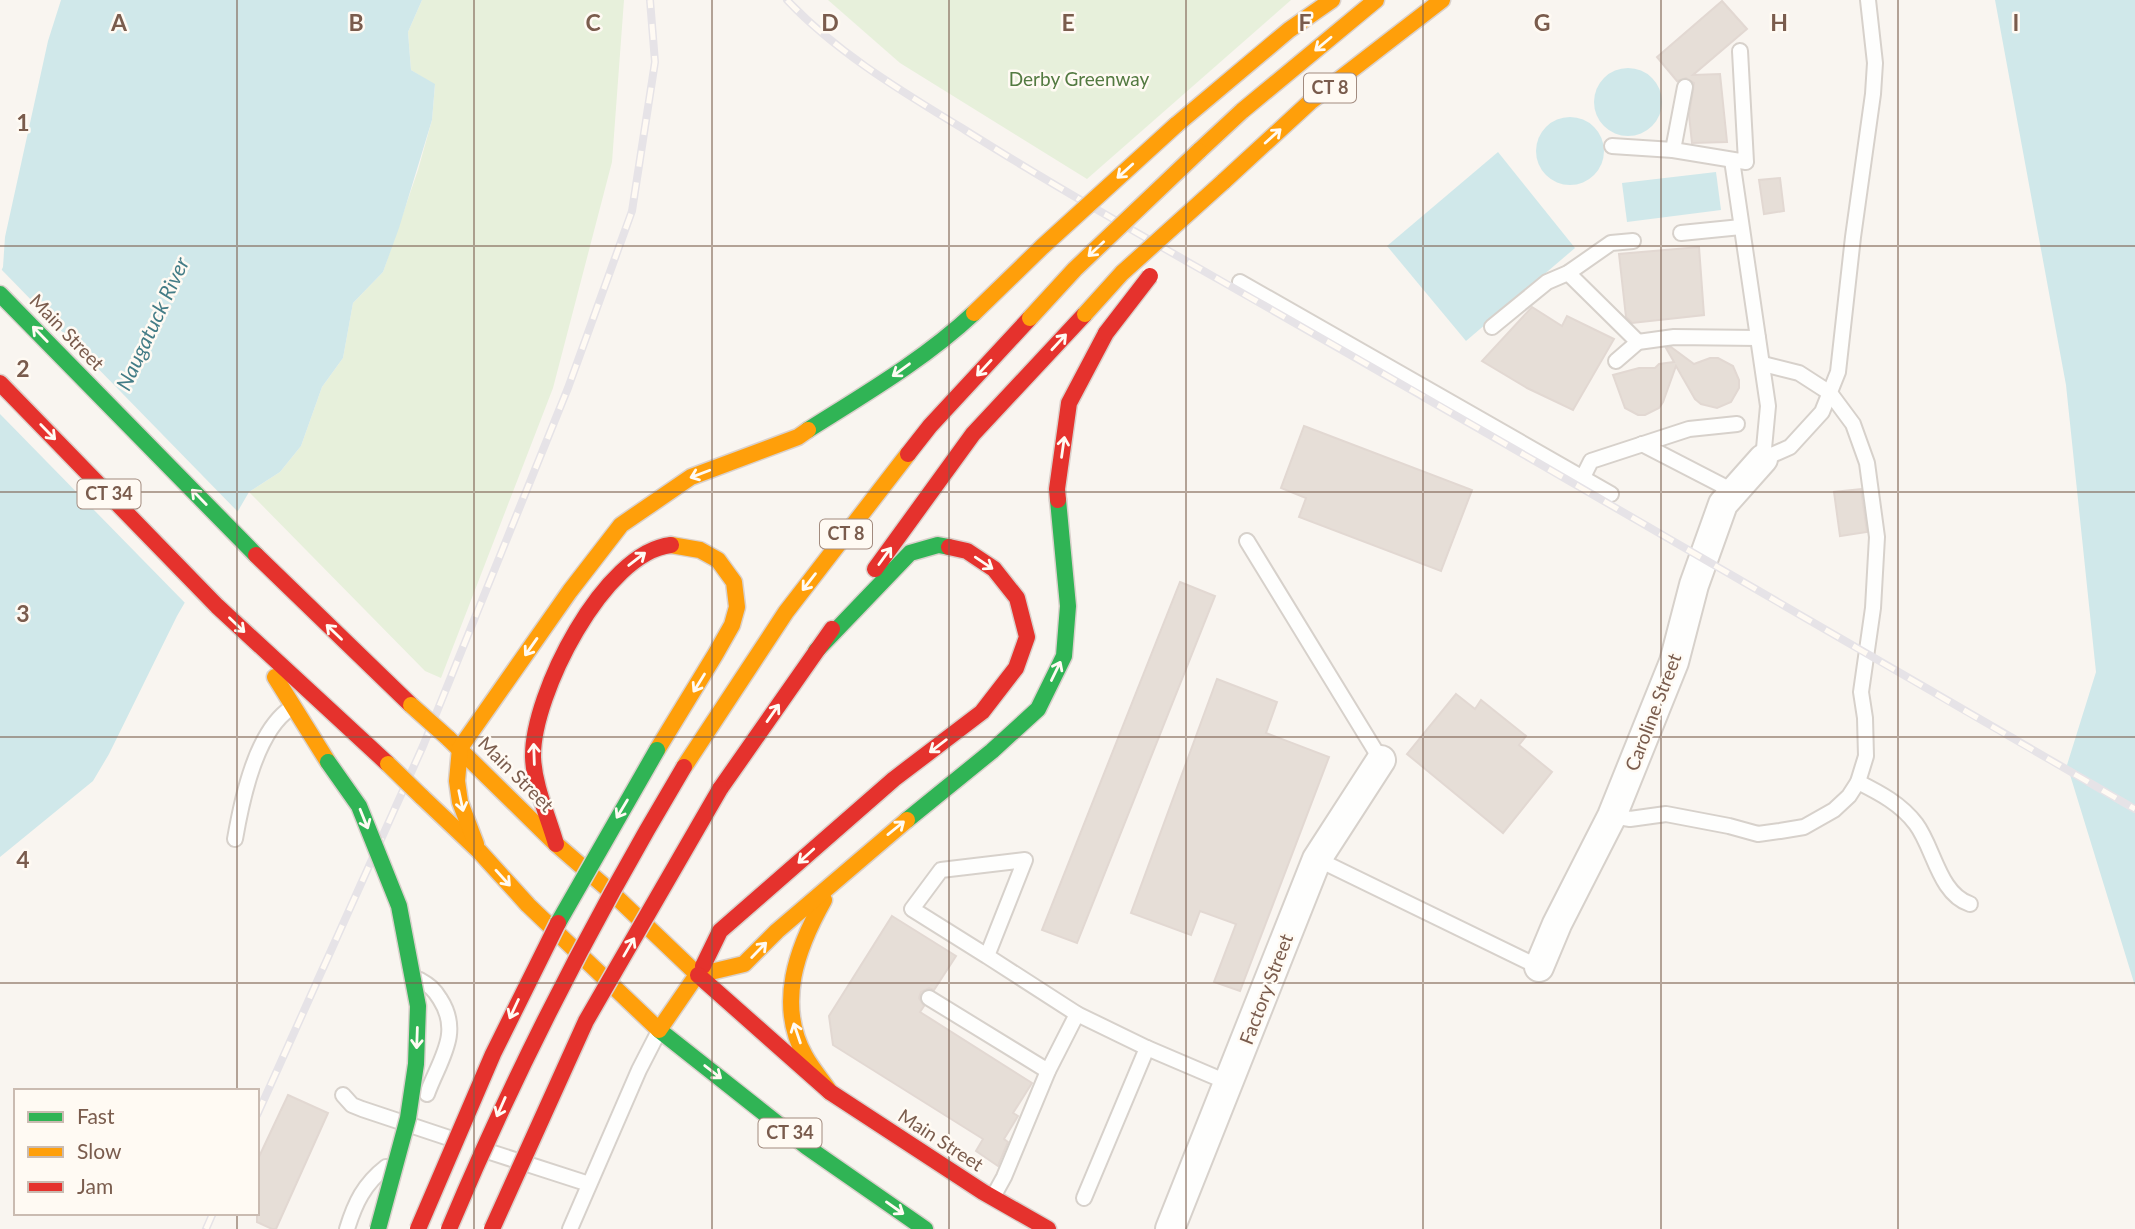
<svg xmlns="http://www.w3.org/2000/svg" width="2135" height="1229" viewBox="0 0 2135 1229" font-family="Lato,sans-serif">
  <rect width="100%" height="100%" fill="#f9f5f0"/>
  <g fill="#e7f0db">
    <path d="M422,0H624L612,162L553,388L441,678L425,671L249,492L280,472L301,446L322,387L343,358L353,303L383,272L418,170L432,120L435,85L411,70L408,32Z"/>
    <path d="M828,0H1291L1087,179L900,63Z"/>
  </g>
  <g fill="#d0e8ea">
    <path d="M61,0H422L408,32L411,70L435,84L432,120L399,228L383,272L353,303L343,358L322,387L301,446L280,472L249,492L177,616L109,754L93,781L0,857V273L3,267L5,237L48,41Z"/>
    <path d="M1995,0H2135V986L2067,765L2096,672L2066,385Z"/>
    <circle cx="1628" cy="102" r="34"/>
    <circle cx="1570" cy="151" r="34"/>
    <path d="M1498,152L1575,248L1466,341L1387,246Z"/>
    <path d="M1716,172L1721,210L1627,222L1622,183Z"/>
  </g>
  <path fill="#f9f5f0" d="M0,268L240,514L187,605L0,414Z"/>
  <g fill="#e6ded7" stroke="#e2d8d2" stroke-width="2">
    <path d="M1722,1L1747,29L1693,75L1720,74L1727,142L1692,143L1689,115L1694,83L1686,78L1677,81L1657,57Z"/>
    <path d="M1780,178L1784,211L1764,214L1759,180Z"/>
    <path d="M1699,247L1704,315L1632,323L1626,317L1619,254Z"/>
    <path d="M1532,307L1562,326L1567,316L1614,339L1573,410L1527,388L1482,361Z"/>
    <path d="M1671,347L1694,364L1710,358H1718L1733,366L1739,380V388L1731,402L1717,408L1701,404L1695,399L1676,366L1663,402L1659,408L1645,415H1638L1625,408L1613,375L1639,368H1655L1659,364L1674,362L1666,348Z"/>
    <path d="M1304,426L1472,490L1441,571L1299,517L1306,498L1281,488Z"/>
    <path d="M1861,489L1867,532L1840,536L1834,492Z"/>
    <path d="M1180,582L1215,596L1077,943L1042,930Z"/>
    <path d="M1217,679L1277,702L1266,733L1329,757L1240,991L1214,982L1236,924L1200,911L1191,935L1131,913Z"/>
    <path d="M1456,694L1475,709L1481,700L1526,736L1519,745L1552,772L1503,833L1407,754Z"/>
    <path d="M892,916L956,956L934,990L929,988L921,992L919,998L924,1006L920,1012L1032,1083L1013,1113L1018,1116L1004,1139L1008,1142L998,1166L976,1151L983,1139L833,1045L829,1016Z"/>
    <path d="M288,1095L328,1113L276,1229H272L257,1222V1161Z"/>
  </g>
  <g fill="none" stroke-linecap="round" stroke-linejoin="round">
    <defs>
      <g id="lane">
        <path d="M1612,146L1673,150L1746,162L1740,51"/>
        <path d="M1673,150L1685,87"/>
        <path d="M1732,160L1768,406L1763,459L1790,447L1822,412L1838,372L1853,237L1873,94L1875,63L1868,0"/>
        <path d="M1681,233L1741,227"/>
        <path d="M1568,273L1638,342"/>
        <path d="M1240,282L1611,494"/>
        <path d="M1492,327L1547,282L1568,273L1611,243L1633,241"/>
        <path d="M1616,361L1638,342L1674,337L1758,338"/>
        <path d="M1642,444L1733,491"/>
        <path d="M1583,477L1591,461L1689,429L1737,424"/>
        <path d="M1247,541L1381,760"/>
        <path d="M1858,782C1880,793 1901,804 1916,824C1934,848 1939,894 1970,904"/>
        <path d="M1612,816L1630,819L1666,814L1729,826L1758,834L1780,831L1804,827L1834,810L1849,796L1858,782L1866,756L1865,718L1861,692L1873,608L1877,537L1867,463L1853,424L1830,393L1799,373L1763,364"/>
        <path d="M235,839C242,799 256,731 291,708"/>
        <path d="M1317,859L1539,967"/>
        <path d="M987,956L912,909L941,870L1025,860L987,956L1077,1014L1048,1071L1004,1177L993,1197"/>
        <path d="M420,980C429,985 434,989 440,999C462,1033 440,1059 427,1094"/>
        <path d="M929,998L1048,1071"/>
        <path d="M1077,1014L1147,1048L1229,1083"/>
        <path d="M343,1095L352,1105L362,1109L452,1139"/>
        <path d="M484,1150L589,1184"/>
        <path d="M1084,1198L1147,1048"/>
        <path d="M347,1229C355,1203 364,1184 386,1167"/>
        <path d="M570,1229L639,1070L659,1031"/>
      </g>
      <g id="street">
        <path d="M1539,967L1557,924L1612,816L1674,662L1694,585L1723,504L1763,459"/>
        <path d="M1170,1229L1317,859L1381,760"/>
      </g>
      <g id="fast">
        <path d="M0,294L256,555"/>
        <path d="M808,430C865,394 925,359 974,313"/>
        <path d="M816,651L910,553L938,545L949,547"/>
        <path d="M907,820L992,751L1038,709L1064,656L1068,606L1058,500"/>
        <path d="M659,1030L807,1147L925,1229"/>
      </g>
      <g id="slow">
        <path d="M1176,125L1289,30L1332,0"/>
        <path d="M1199,151L1242,111L1376,0"/>
        <path d="M1223,182L1310,102L1442,0"/>
        <path d="M275,677L328,762"/>
        <path d="M448,738L556,844L610,891L698,975"/>
        <path d="M657,750L715,655L732,625L737,607L734,582L718,560L700,550L671,545"/>
        <path d="M684,767L786,612L908,454"/>
        <path d="M421,796L479,851L528,905L659,1030L703,966"/>
        <path d="M476,844L460,802L457,781L460,748L570,591L621,525L691,477L798,437L808,430"/>
        <path d="M824,900C797,948 776,1004 805,1056C812,1069 822,1080 830,1092"/>
        <path d="M698,975L744,964L777,931L907,820"/>
      </g>
      <g id="jam">
        <path d="M0,383L217,606L388,764"/>
        <path d="M908,454L930,426L1030,318"/>
        <path d="M1058,500L1057,489L1069,403L1106,333"/>
        <path d="M256,555L411,705"/>
        <path d="M875,569L973,434L1085,314"/>
        <path d="M720,789L832,629"/>
        <path d="M556,844C548,816 534,786 533,757C532,695 604,552 671,545"/>
        <path d="M703,966L720,931L894,779L982,712L1016,668L1027,637L1017,598L994,569L967,551L949,547"/>
        <path d="M698,975L830,1092L983,1192L1048,1229"/>
      </g>
    </defs>
    <use href="#lane" stroke="#d7d1cb" stroke-width="18"/>
    <use href="#street" stroke="#d7d1cb" stroke-width="32"/>
    <use href="#fast" stroke="#dad1cc" stroke-width="19"/>
    <use href="#slow" stroke="#dad1cc" stroke-width="19"/>
    <use href="#jam" stroke="#dad1cc" stroke-width="19"/>
    <use href="#lane" stroke="#fefefd" stroke-width="14"/>
    <use href="#street" stroke="#fefefd" stroke-width="28"/>
    <use href="#fast" stroke="#30b455" stroke-width="16"/>
    <use href="#slow" stroke="#ff9f0a" stroke-width="16"/>
    <use href="#jam" stroke="#e5322d" stroke-width="16"/>
    <defs>
      <g id="rail">
        <path d="M787,0C837,53 903,92 965,130C1070,196 1178,256 1286,318C1570,480 1852,646 2135,809"/>
        <path d="M257,1115L423,746L568,388L632,211L655,62L650,0"/>
        <path d="M206,1229L213,1213"/>
      </g>
    </defs>
    <use href="#rail" stroke="#e6e3e7" stroke-width="8"/>
    <use href="#rail" stroke="#fffaf3" stroke-width="5" stroke-dasharray="16" stroke-linecap="butt"/>
    <defs>
      <g id="fast-bridge">
        <path d="M328,762L359,806L399,906L418,1006L416,1064L408,1118L378,1229"/>
        <path d="M558,923L657,750"/>
      </g>
      <g id="slow-bridge">
        <path d="M974,313L1042,247L1176,125"/>
        <path d="M1085,314L1122,273L1223,182"/>
        <path d="M1030,318L1075,269L1199,151"/>
        <path d="M411,705L448,738"/>
        <path d="M388,764L421,796"/>
      </g>
      <g id="jam-bridge">
        <path d="M1106,333L1150,276"/>
        <path d="M418,1229L493,1054L558,923"/>
        <path d="M449,1229C516,1069 595,916 684,767"/>
        <path d="M492,1229L586,1021L720,789"/>
      </g>
    </defs>
    <use href="#fast-bridge" stroke="#dad1cc" stroke-width="19" stroke-linecap="butt"/>
    <use href="#slow-bridge" stroke="#dad1cc" stroke-width="19" stroke-linecap="butt"/>
    <use href="#jam-bridge" stroke="#dad1cc" stroke-width="19" stroke-linecap="butt"/>
    <use href="#fast-bridge" stroke="#30b455" stroke-width="16"/>
    <use href="#slow-bridge" stroke="#ff9f0a" stroke-width="16"/>
    <use href="#jam-bridge" stroke="#e5322d" stroke-width="16"/>
  </g>
  <defs><path id="oneway-shaft" d="M-6 0H5M1.5-3L5.5 0L1.5 3" fill="none" stroke-width="1.6" stroke-linecap="round" stroke-linejoin="round" transform="scale(1.75)"/></defs>
  <g stroke="#fffaf3">
    <use href="#oneway-shaft" transform="translate(1323 44) rotate(140)"/>
    <use href="#oneway-shaft" transform="translate(1273 136) rotate(-42)"/>
    <use href="#oneway-shaft" transform="translate(1125 171) rotate(138)"/>
    <use href="#oneway-shaft" transform="translate(1096 249) rotate(137)"/>
    <use href="#oneway-shaft" transform="translate(40 334) rotate(-134)"/>
    <use href="#oneway-shaft" transform="translate(1059 342) rotate(-47)"/>
    <use href="#oneway-shaft" transform="translate(984 368) rotate(133)"/>
    <use href="#oneway-shaft" transform="translate(901 370) rotate(144)"/>
    <use href="#oneway-shaft" transform="translate(48 432) rotate(46)"/>
    <use href="#oneway-shaft" transform="translate(1063 447) rotate(-82)"/>
    <use href="#oneway-shaft" transform="translate(700 474) rotate(159)"/>
    <use href="#oneway-shaft" transform="translate(199 497) rotate(-134)"/>
    <use href="#oneway-shaft" transform="translate(885 556) rotate(-54)"/>
    <use href="#oneway-shaft" transform="translate(637 559) rotate(-38)"/>
    <use href="#oneway-shaft" transform="translate(984 563) rotate(34)"/>
    <use href="#oneway-shaft" transform="translate(809 582) rotate(128)"/>
    <use href="#oneway-shaft" transform="translate(237 625) rotate(44)"/>
    <use href="#oneway-shaft" transform="translate(334 632) rotate(-136)"/>
    <use href="#oneway-shaft" transform="translate(531 647) rotate(125)"/>
    <use href="#oneway-shaft" transform="translate(1056 671) rotate(-64)"/>
    <use href="#oneway-shaft" transform="translate(699 683) rotate(122)"/>
    <use href="#oneway-shaft" transform="translate(773 713) rotate(-55)"/>
    <use href="#oneway-shaft" transform="translate(938 746) rotate(143)"/>
    <use href="#oneway-shaft" transform="translate(534 754) rotate(-92)"/>
    <use href="#oneway-shaft" transform="translate(461 801) rotate(78)"/>
    <use href="#oneway-shaft" transform="translate(622 809) rotate(121)"/>
    <use href="#oneway-shaft" transform="translate(364 819) rotate(68)"/>
    <use href="#oneway-shaft" transform="translate(896 828) rotate(-39)"/>
    <use href="#oneway-shaft" transform="translate(806 856) rotate(138)"/>
    <use href="#oneway-shaft" transform="translate(503 878) rotate(48)"/>
    <use href="#oneway-shaft" transform="translate(629 947) rotate(-60)"/>
    <use href="#oneway-shaft" transform="translate(759 950) rotate(-46)"/>
    <use href="#oneway-shaft" transform="translate(514 1009) rotate(115)"/>
    <use href="#oneway-shaft" transform="translate(797 1033) rotate(-109)"/>
    <use href="#oneway-shaft" transform="translate(417 1038) rotate(92)"/>
    <use href="#oneway-shaft" transform="translate(713 1072) rotate(38)"/>
    <use href="#oneway-shaft" transform="translate(501 1107) rotate(114)"/>
    <use href="#oneway-shaft" transform="translate(895 1208) rotate(35)"/>
  </g>
  <path fill="none" stroke="#7a5c4d" stroke-width="2" stroke-opacity="0.55" d="M237,0V1091M474,0V1229M712,0V1229M949,0V1229M1186,0V1229M1423,0V1229M1661,0V1229M1898,0V1229M0,246H2135M0,492H2135M0,737H2135M0,983H2135M237,1213V1229"/>
  <g text-anchor="middle" stroke-width="5" stroke-linejoin="round" paint-order="stroke">
    <g fill="#fffaf3" stroke="#a28b7f" stroke-width="2">
      <rect x="1304" y="73.5" width="52" height="29" rx="5"/>
      <rect x="77.5" y="479.5" width="63" height="29" rx="5"/>
      <rect x="820" y="519.5" width="52" height="29" rx="5"/>
      <rect x="758.5" y="1118.5" width="63" height="29" rx="5"/>
    </g>
    <g font-size="18" font-weight="bold" fill="#7a5c4d">
      <text x="1330" y="94">CT 8</text>
      <text x="109" y="500">CT 34</text>
      <text x="846" y="540">CT 8</text>
      <text x="790" y="1139">CT 34</text>
    </g>
    <g font-size="19" fill="#537a41" stroke="#fffaf3">
      <text x="1079" y="86">Derby Greenway</text>
    </g>
    <g font-size="19" fill="#7a5c4d" stroke="#fffaf3">
      <text transform="translate(67 332) rotate(46)" y="7">Main Street</text>
      <text transform="translate(1653 712) rotate(-69)" y="7">Caroline Street</text>
      <text transform="translate(516 774) rotate(45)" y="7">Main Street</text>
      <text transform="translate(1266 989) rotate(-69)" y="7">Factory Street</text>
      <text transform="translate(941 1140) rotate(33)" y="7">Main Street</text>
    </g>
    <g font-size="21" font-style="italic" fill="#437c86" stroke="#fffaf3">
      <text transform="translate(153 324) rotate(-65)" y="7">Naugatuck River</text>
    </g>
  </g>
  <g font-size="23" text-anchor="middle" font-weight="bold" fill="#7a5c4d" stroke="#fffaf3" stroke-width="5" stroke-linejoin="round" paint-order="stroke">
    <text x="119" y="31">A</text>
    <text x="356" y="31">B</text>
    <text x="593" y="31">C</text>
    <text x="830" y="31">D</text>
    <text x="1068" y="31">E</text>
    <text x="1305" y="31">F</text>
    <text x="1542" y="31">G</text>
    <text x="1779" y="31">H</text>
    <text x="2016" y="31">I</text>
    <text x="23" y="131">1</text>
    <text x="23" y="377">2</text>
    <text x="23" y="622">3</text>
    <text x="23" y="868">4</text>
  </g>
  <rect x="14" y="1089" width="245" height="126" fill="#fffaf3" stroke="#cabbb1" stroke-width="2"/>
  <rect x="28" y="1112" width="35" height="10" fill="#30b455" stroke="#cabbb1" stroke-width="2"/>
  <text x="77" y="1124" font-size="21" fill="#7a5c4d">Fast</text>
  <rect x="28" y="1147" width="35" height="10" fill="#ff9f0a" stroke="#cabbb1" stroke-width="2"/>
  <text x="77" y="1159" font-size="21" fill="#7a5c4d">Slow</text>
  <rect x="28" y="1182" width="35" height="10" fill="#e5322d" stroke="#cabbb1" stroke-width="2"/>
  <text x="77" y="1194" font-size="21" fill="#7a5c4d">Jam</text>
</svg>
